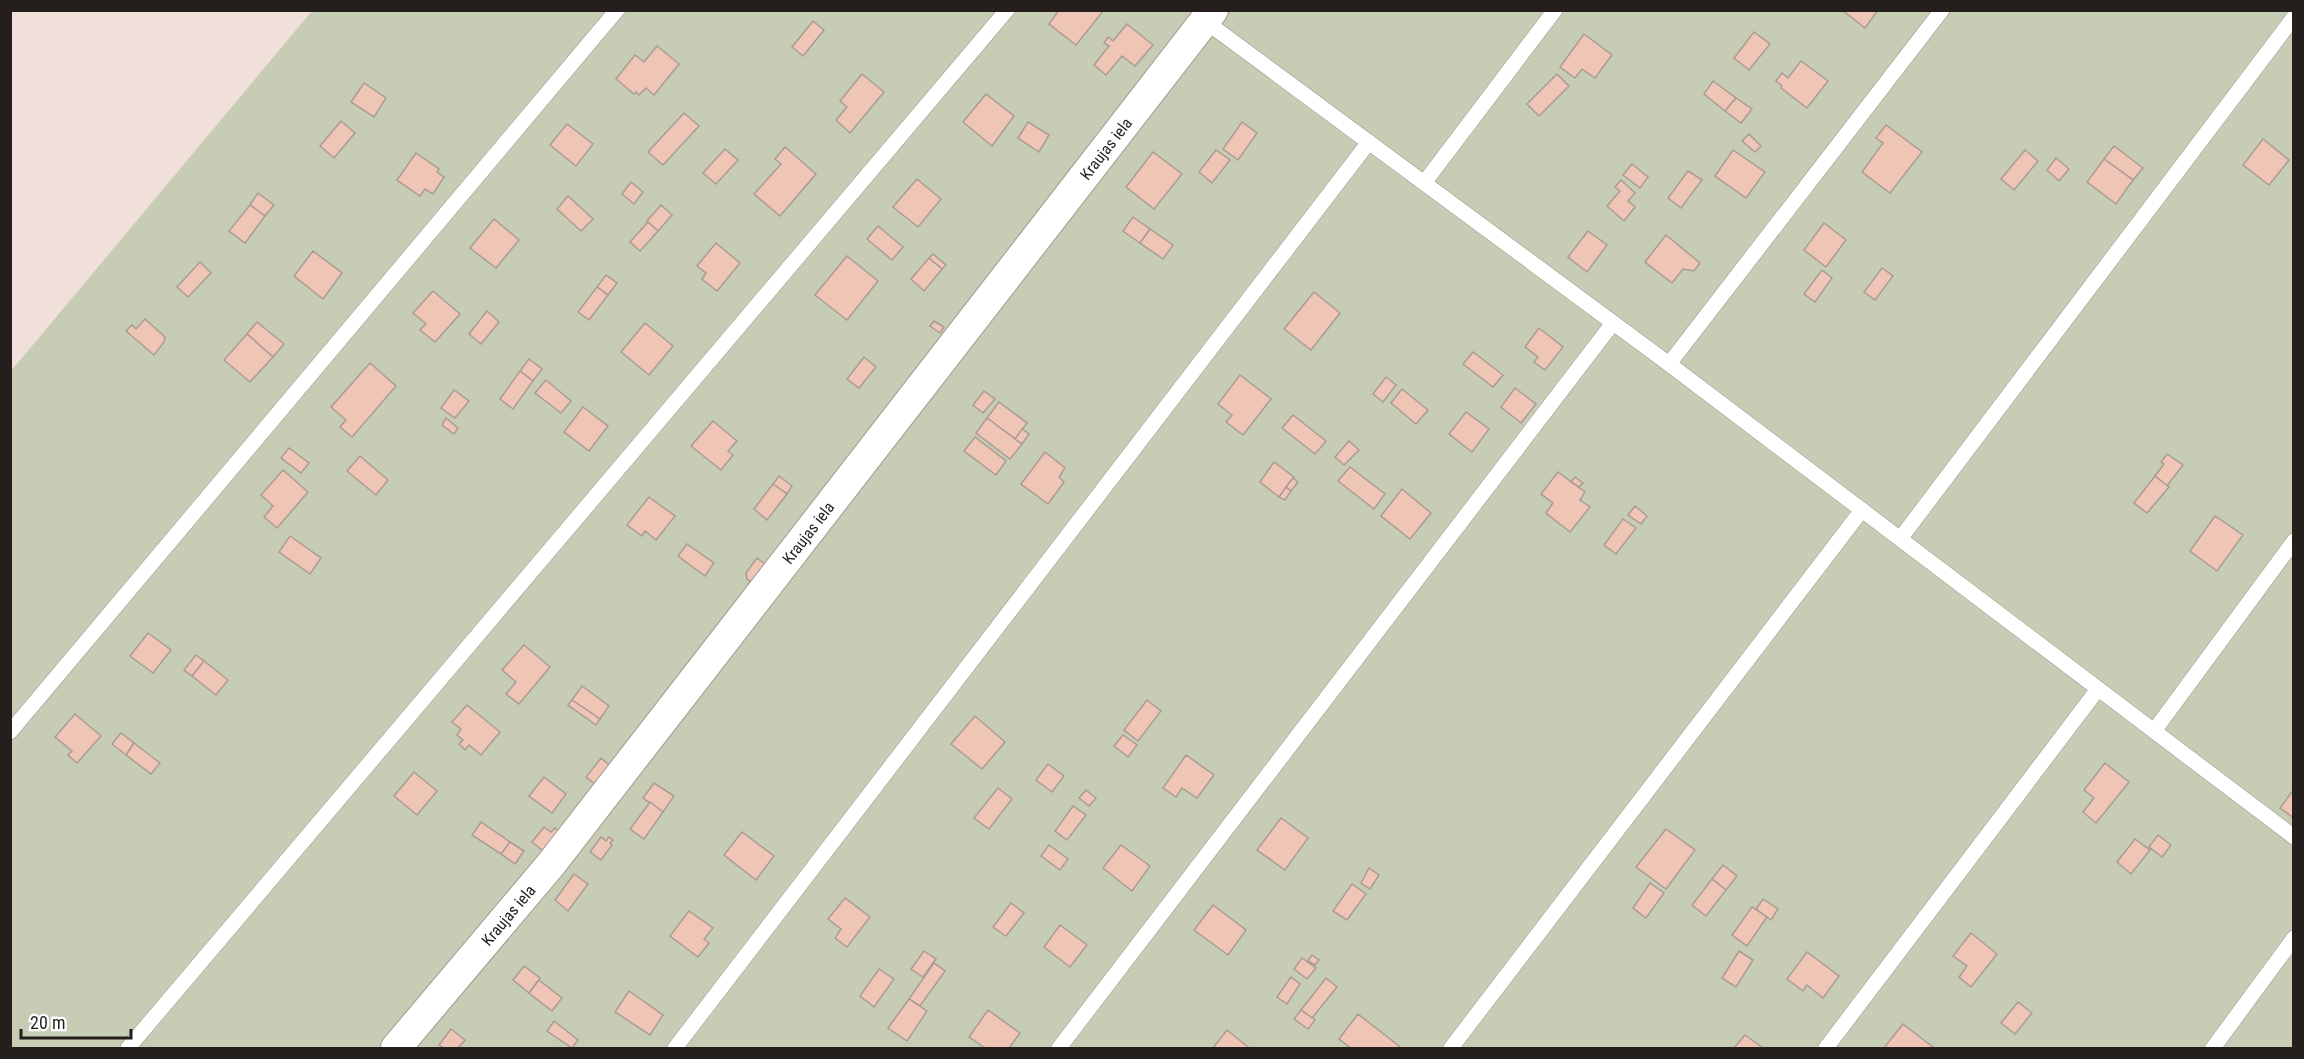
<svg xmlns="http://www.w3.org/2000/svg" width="2304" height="1059" viewBox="0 0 2304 1059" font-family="'Roboto Condensed',sans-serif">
  <rect width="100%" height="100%" fill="#f1e0da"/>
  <path fill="#c7ccb5" d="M312,11H2293V1048H11V371Z"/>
  <g fill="#efc5b6" stroke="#ab9b96" stroke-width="1.5">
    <path d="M1059,10H1104L1076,45L1049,24Z"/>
    <path d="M1842,10H1878L1865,28Z"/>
    <path d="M813,21L824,30L803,56L792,47Z"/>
    <path d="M1127,24L1153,45L1135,66L1122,56L1106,75L1094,65L1109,46L1104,43L1108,37L1113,41Z"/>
    <path d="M1754,32L1770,44L1749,70L1734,58Z"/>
    <path d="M1584,34L1612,55L1595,78L1582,69L1575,78L1560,67Z"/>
    <path d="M657,46L679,64L654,95L646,88L639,95L636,92L634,94L616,79L635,55L644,62Z"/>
    <path d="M1801,61L1828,81L1807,108L1781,88L1782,86L1776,81L1782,73L1788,78Z"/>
    <path d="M862,74L884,92L850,133L836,120L847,107L840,101Z"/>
    <path d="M1557,74L1569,86L1539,116L1527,104Z"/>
    <path d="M1713,81L1736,98L1725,111L1704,94Z"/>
    <path d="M364,83L386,98L374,117L351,102Z"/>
    <path d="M986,94L1014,116L992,146L963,122Z"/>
    <path d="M1736,98L1752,109L1741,123L1725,111Z"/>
    <path d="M684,113L699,126L663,165L648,152Z"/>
    <path d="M341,121L355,133L334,158L320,146Z"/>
    <path d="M1028,122L1049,135L1039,152L1018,138Z"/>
    <path d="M1242,122L1257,133L1238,160L1223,149Z"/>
    <path d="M567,124L593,144L576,166L550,145Z"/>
    <path d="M1886,125L1922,152L1890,193L1862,172L1883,143L1876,138Z"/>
    <path d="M1749,134L1761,146L1755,152L1742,141Z"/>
    <path d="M2263,139L2289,160L2269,185L2243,165Z"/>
    <path d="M2114,146L2143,168L2133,180L2104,159Z"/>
    <path d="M785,147L816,174L780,216L754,194L781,164L775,159Z"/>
    <path d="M725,149L738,160L716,184L703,173Z"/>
    <path d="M1216,150L1230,160L1212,183L1199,172Z"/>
    <path d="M1733,150L1765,172L1746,198L1715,176Z"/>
    <path d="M2025,150L2038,161L2014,190L2001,179Z"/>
    <path d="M1153,152L1182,174L1154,209L1126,187Z"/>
    <path d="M416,153L439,169L437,172L444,177L433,194L425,189L420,196L397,180Z"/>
    <path d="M2056,158L2069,169L2059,181L2047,170Z"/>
    <path d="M2104,159L2133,180L2116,204L2087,182Z"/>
    <path d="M1632,164L1648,177L1640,188L1623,175Z"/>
    <path d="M1688,171L1702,180L1681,208L1668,198Z"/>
    <path d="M917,179L941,199L918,227L893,207Z"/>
    <path d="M1621,180L1635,193L1628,201L1635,207L1624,221L1607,206L1620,191L1615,187Z"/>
    <path d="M631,182L643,192L634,204L622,194Z"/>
    <path d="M258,193L274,205L265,216L250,205Z"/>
    <path d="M568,196L593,219L581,231L557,209Z"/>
    <path d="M250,205L265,216L245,243L229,231Z"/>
    <path d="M661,205L672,215L658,231L647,221Z"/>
    <path d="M1133,217L1150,229L1140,243L1123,231Z"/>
    <path d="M494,219L519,240L496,268L470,248Z"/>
    <path d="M648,222L658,231L640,251L630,242Z"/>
    <path d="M1824,223L1846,240L1826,267L1804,250Z"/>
    <path d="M878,226L903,247L892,260L867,239Z"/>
    <path d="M1150,229L1173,245L1163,259L1140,243Z"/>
    <path d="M1588,231L1607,245L1587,272L1568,257Z"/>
    <path d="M1666,235L1700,263L1694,271L1683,269L1672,283L1645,262Z"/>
    <path d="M716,243L740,263L717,291L702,279L706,273L697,266Z"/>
    <path d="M313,251L342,273L323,299L294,276Z"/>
    <path d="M933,254L946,265L942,269L929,258Z"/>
    <path d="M847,256L878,281L847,320L815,295Z"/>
    <path d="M929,258L942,269L924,291L911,279Z"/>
    <path d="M200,262L211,273L188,297L177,287Z"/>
    <path d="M1882,268L1893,276L1875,300L1864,292Z"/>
    <path d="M1822,270L1832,278L1815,302L1804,294Z"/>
    <path d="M606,275L617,283L608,295L597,287Z"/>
    <path d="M597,287L608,295L589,320L578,312Z"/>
    <path d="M433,291L460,314L435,342L420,330L426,324L413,313Z"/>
    <path d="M1314,292L1340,313L1311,350L1284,329Z"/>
    <path d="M487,311L499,322L481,344L469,334Z"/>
    <path d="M145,319L165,337L164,342L154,355L126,331L132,325L136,329Z"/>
    <path d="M934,321L944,327L940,333L930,326Z"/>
    <path d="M257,322L284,344L273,357L247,334Z"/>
    <path d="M645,323L673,346L649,375L621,352Z"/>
    <path d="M1539,328L1563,347L1545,370L1534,362L1538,357L1525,347Z"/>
    <path d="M247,334L273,357L250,382L224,360Z"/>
    <path d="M1473,352L1503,375L1493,387L1463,364Z"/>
    <path d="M864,357L876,367L859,388L847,379Z"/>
    <path d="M529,359L542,369L533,381L520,371Z"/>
    <path d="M370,363L396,386L352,437L340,427L346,420L331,407Z"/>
    <path d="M520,371L533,381L513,409L500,399Z"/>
    <path d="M1240,375L1271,399L1243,435L1226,422L1232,415L1218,404Z"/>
    <path d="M1386,377L1396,385L1383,402L1373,394Z"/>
    <path d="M546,380L571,401L561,413L535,393Z"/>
    <path d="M1515,388L1536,404L1521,423L1501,407Z"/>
    <path d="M1402,389L1428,410L1416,424L1391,403Z"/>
    <path d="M454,390L469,401L455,418L441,408Z"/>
    <path d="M984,391L995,399L983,413L973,405Z"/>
    <path d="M999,402L1027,423L1015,439L987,418Z"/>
    <path d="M583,407L608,426L589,451L564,432Z"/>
    <path d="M1466,412L1489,429L1472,452L1449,434Z"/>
    <path d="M1293,415L1326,441L1315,454L1282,428Z"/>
    <path d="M446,418L458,428L454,434L442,425Z"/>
    <path d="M987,418L1022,444L1010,459L976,433Z"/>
    <path d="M713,421L737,441L728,451L733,455L721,470L691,446Z"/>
    <path d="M1022,429L1029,434L1022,444L1015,439Z"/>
    <path d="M975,437L1006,461L996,475L964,451Z"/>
    <path d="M1349,441L1359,450L1344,465L1335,457Z"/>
    <path d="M289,448L309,463L301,473L281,458Z"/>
    <path d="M1045,452L1065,468L1059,477L1064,482L1048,504L1021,484Z"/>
    <path d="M2167,454L2183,465L2167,486L2155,476L2164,464L2161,462Z"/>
    <path d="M360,456L388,480L376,495L347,471Z"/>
    <path d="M1274,462L1294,477L1279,497L1260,482Z"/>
    <path d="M1350,467L1385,494L1374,509L1338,481Z"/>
    <path d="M283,470L308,492L277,528L264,517L273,506L261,495Z"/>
    <path d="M1558,472L1585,492L1580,500L1590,507L1570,532L1546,513L1553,503L1541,494Z"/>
    <path d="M779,476L792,486L787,494L773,484Z"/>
    <path d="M2155,476L2169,487L2147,513L2134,503Z"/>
    <path d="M1575,477L1583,483L1579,487L1571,482Z"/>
    <path d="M1293,478L1298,482L1291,491L1286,487Z"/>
    <path d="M773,484L787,494L767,520L754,509Z"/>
    <path d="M1286,487L1291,491L1285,500L1279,497Z"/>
    <path d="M1402,489L1431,513L1410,539L1381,516Z"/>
    <path d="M649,497L675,516L656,540L645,531L642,536L627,525Z"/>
    <path d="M1635,506L1647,516L1641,524L1628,515Z"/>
    <path d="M2215,516L2243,535L2217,571L2190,551Z"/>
    <path d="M1623,519L1636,528L1616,554L1604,545Z"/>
    <path d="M290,536L321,558L310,574L279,552Z"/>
    <path d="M687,544L714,563L705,576L678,556Z"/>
    <path d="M757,558L770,568L756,586L747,579L746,573Z"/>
    <path d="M148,633L171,650L153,673L130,656Z"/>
    <path d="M524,645L550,667L519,704L506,694L516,682L502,670Z"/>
    <path d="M196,655L204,661L192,676L184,670Z"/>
    <path d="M204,661L228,680L216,695L192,676Z"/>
    <path d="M582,686L609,706L600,719L572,700Z"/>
    <path d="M572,700L600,719L596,725L568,705Z"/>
    <path d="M1147,700L1161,711L1138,741L1124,730Z"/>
    <path d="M467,705L500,732L481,755L469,745L465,750L459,744L463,740L457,735L461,729L452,722Z"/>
    <path d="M75,714L101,736L77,763L68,755L72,751L55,737Z"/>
    <path d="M975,716L1005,742L982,769L951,744Z"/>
    <path d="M121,733L134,743L126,755L112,744Z"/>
    <path d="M1123,735L1137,745L1128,757L1114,746Z"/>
    <path d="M134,743L160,763L151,774L126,755Z"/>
    <path d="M1186,755L1214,775L1197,798L1182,788L1176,797L1163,788Z"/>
    <path d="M601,758L614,769L600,788L586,777Z"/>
    <path d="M2105,763L2129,782L2096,823L2083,812L2094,798L2084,790Z"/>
    <path d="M1048,764L1064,776L1052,792L1036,780Z"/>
    <path d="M414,772L437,791L417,815L394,796Z"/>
    <path d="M544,777L566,794L552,813L529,796Z"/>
    <path d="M654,783L674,796L663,812L643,798Z"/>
    <path d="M998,788L1012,799L989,829L974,818Z"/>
    <path d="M2294,789V818L2280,808Z"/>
    <path d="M1086,790L1096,798L1089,806L1079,798Z"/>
    <path d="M650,802L663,812L644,839L630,829Z"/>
    <path d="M1073,806L1086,815L1067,840L1055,831Z"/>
    <path d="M1281,818L1308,838L1285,870L1257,850Z"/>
    <path d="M481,822L510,842L501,854L472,835Z"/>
    <path d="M544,827L551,832L555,828L562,834L547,854L532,842Z"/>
    <path d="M1666,829L1695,850L1666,889L1636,867Z"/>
    <path d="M742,832L774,856L756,880L724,855Z"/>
    <path d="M2158,835L2171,845L2162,857L2149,847Z"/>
    <path d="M601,837L606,841L609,837L613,840L610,843L612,845L601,860L590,852Z"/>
    <path d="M2135,839L2150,850L2131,874L2117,862Z"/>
    <path d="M510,842L524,851L515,864L501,854Z"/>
    <path d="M1049,845L1068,859L1060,870L1041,856Z"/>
    <path d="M1121,845L1150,866L1132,891L1103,868Z"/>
    <path d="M1723,865L1737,876L1726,890L1712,879Z"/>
    <path d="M1369,868L1379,875L1370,889L1361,883Z"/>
    <path d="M574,874L588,884L568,911L555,900Z"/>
    <path d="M1712,879L1726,890L1706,916L1692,905Z"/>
    <path d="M1650,883L1664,893L1646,918L1633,908Z"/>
    <path d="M1352,884L1366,894L1347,920L1333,911Z"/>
    <path d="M845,898L870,917L847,947L835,938L841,929L828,919Z"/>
    <path d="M1763,899L1778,909L1771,920L1756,909Z"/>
    <path d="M1011,903L1024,913L1006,936L993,927Z"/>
    <path d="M1213,905L1246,930L1228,955L1194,930Z"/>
    <path d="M1752,907L1767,917L1747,946L1732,935Z"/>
    <path d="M689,911L713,928L704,939L709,943L698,957L670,936Z"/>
    <path d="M1060,925L1087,945L1070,967L1044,947Z"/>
    <path d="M1971,933L1997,954L1971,987L1959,977L1967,966L1953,956Z"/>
    <path d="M924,951L936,959L923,977L911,969Z"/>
    <path d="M1739,951L1753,960L1736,987L1722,978Z"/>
    <path d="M1807,952L1839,976L1823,998L1807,985L1803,991L1787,979Z"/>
    <path d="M1312,955L1319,960L1315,965L1308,961Z"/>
    <path d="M1302,958L1316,968L1307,979L1294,969Z"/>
    <path d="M934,963L945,971L920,1006L909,999Z"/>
    <path d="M524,966L540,978L529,993L513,980Z"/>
    <path d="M879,969L894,979L874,1007L860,996Z"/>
    <path d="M1291,977L1300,984L1287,1004L1277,997Z"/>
    <path d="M1326,978L1337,987L1312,1018L1301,1010Z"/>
    <path d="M539,980L562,998L552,1011L529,993Z"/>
    <path d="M629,991L663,1015L650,1035L615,1012Z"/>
    <path d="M909,999L927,1011L907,1041L888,1028Z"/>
    <path d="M2018,1002L2032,1013L2015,1034L2001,1023Z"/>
    <path d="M988,1010L1020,1033L1009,1048H985L969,1037Z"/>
    <path d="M1301,1010L1315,1020L1308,1029L1294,1019Z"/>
    <path d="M1358,1014L1399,1046L1397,1048H1351L1339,1039Z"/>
    <path d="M554,1021L578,1040L572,1048L547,1031Z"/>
    <path d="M1903,1024L1934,1048H1884Z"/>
    <path d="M451,1029L465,1040L458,1048H444L439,1045Z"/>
    <path d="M1227,1030L1249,1048H1213Z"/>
    <path d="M1745,1035L1763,1048H1734Z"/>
  </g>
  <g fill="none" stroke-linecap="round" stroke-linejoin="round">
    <defs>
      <g id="service">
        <path d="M1205,21L1669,364L1942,10"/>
        <path d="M1424,183L1555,10"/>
        <path d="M1669,364L2294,837"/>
        <path d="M1900,539L2294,17"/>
        <path d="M2154,731L2294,541"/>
        <path d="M10,732L617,10"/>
        <path d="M128,1048L1007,10"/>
        <path d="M675,1048L1369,142"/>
        <path d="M1059,1048L1613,323"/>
        <path d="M1451,1048L1862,510"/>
        <path d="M1826,1048L2098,689"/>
        <path d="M2213,1048L2294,938"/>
      </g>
      <g id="minor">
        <path id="s1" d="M396,1048L552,863L1213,10"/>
      </g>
    </defs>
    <use href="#service" stroke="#a59690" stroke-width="16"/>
    <use href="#minor" stroke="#a59690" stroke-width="32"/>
    <use href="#service" stroke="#fff" stroke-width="15"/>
    <use href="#minor" stroke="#fff" stroke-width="30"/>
  </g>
  <g text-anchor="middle" stroke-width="5" stroke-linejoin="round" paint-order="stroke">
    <g font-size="16" fill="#241e1c" stroke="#fff">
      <text dy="6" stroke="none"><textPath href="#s1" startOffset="1146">Kraujas iela</textPath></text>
      <text dy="6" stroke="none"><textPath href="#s1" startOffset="660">Kraujas iela</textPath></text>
      <text dy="6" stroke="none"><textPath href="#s1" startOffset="174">Kraujas iela</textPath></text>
    </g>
  </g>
  <rect width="2304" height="1059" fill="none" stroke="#241e1c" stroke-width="24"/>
  <path d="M21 1029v9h110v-9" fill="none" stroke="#241e1c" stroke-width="3"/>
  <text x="30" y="1029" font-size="18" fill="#241e1c" stroke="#ffffff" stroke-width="4.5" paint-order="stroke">20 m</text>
</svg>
